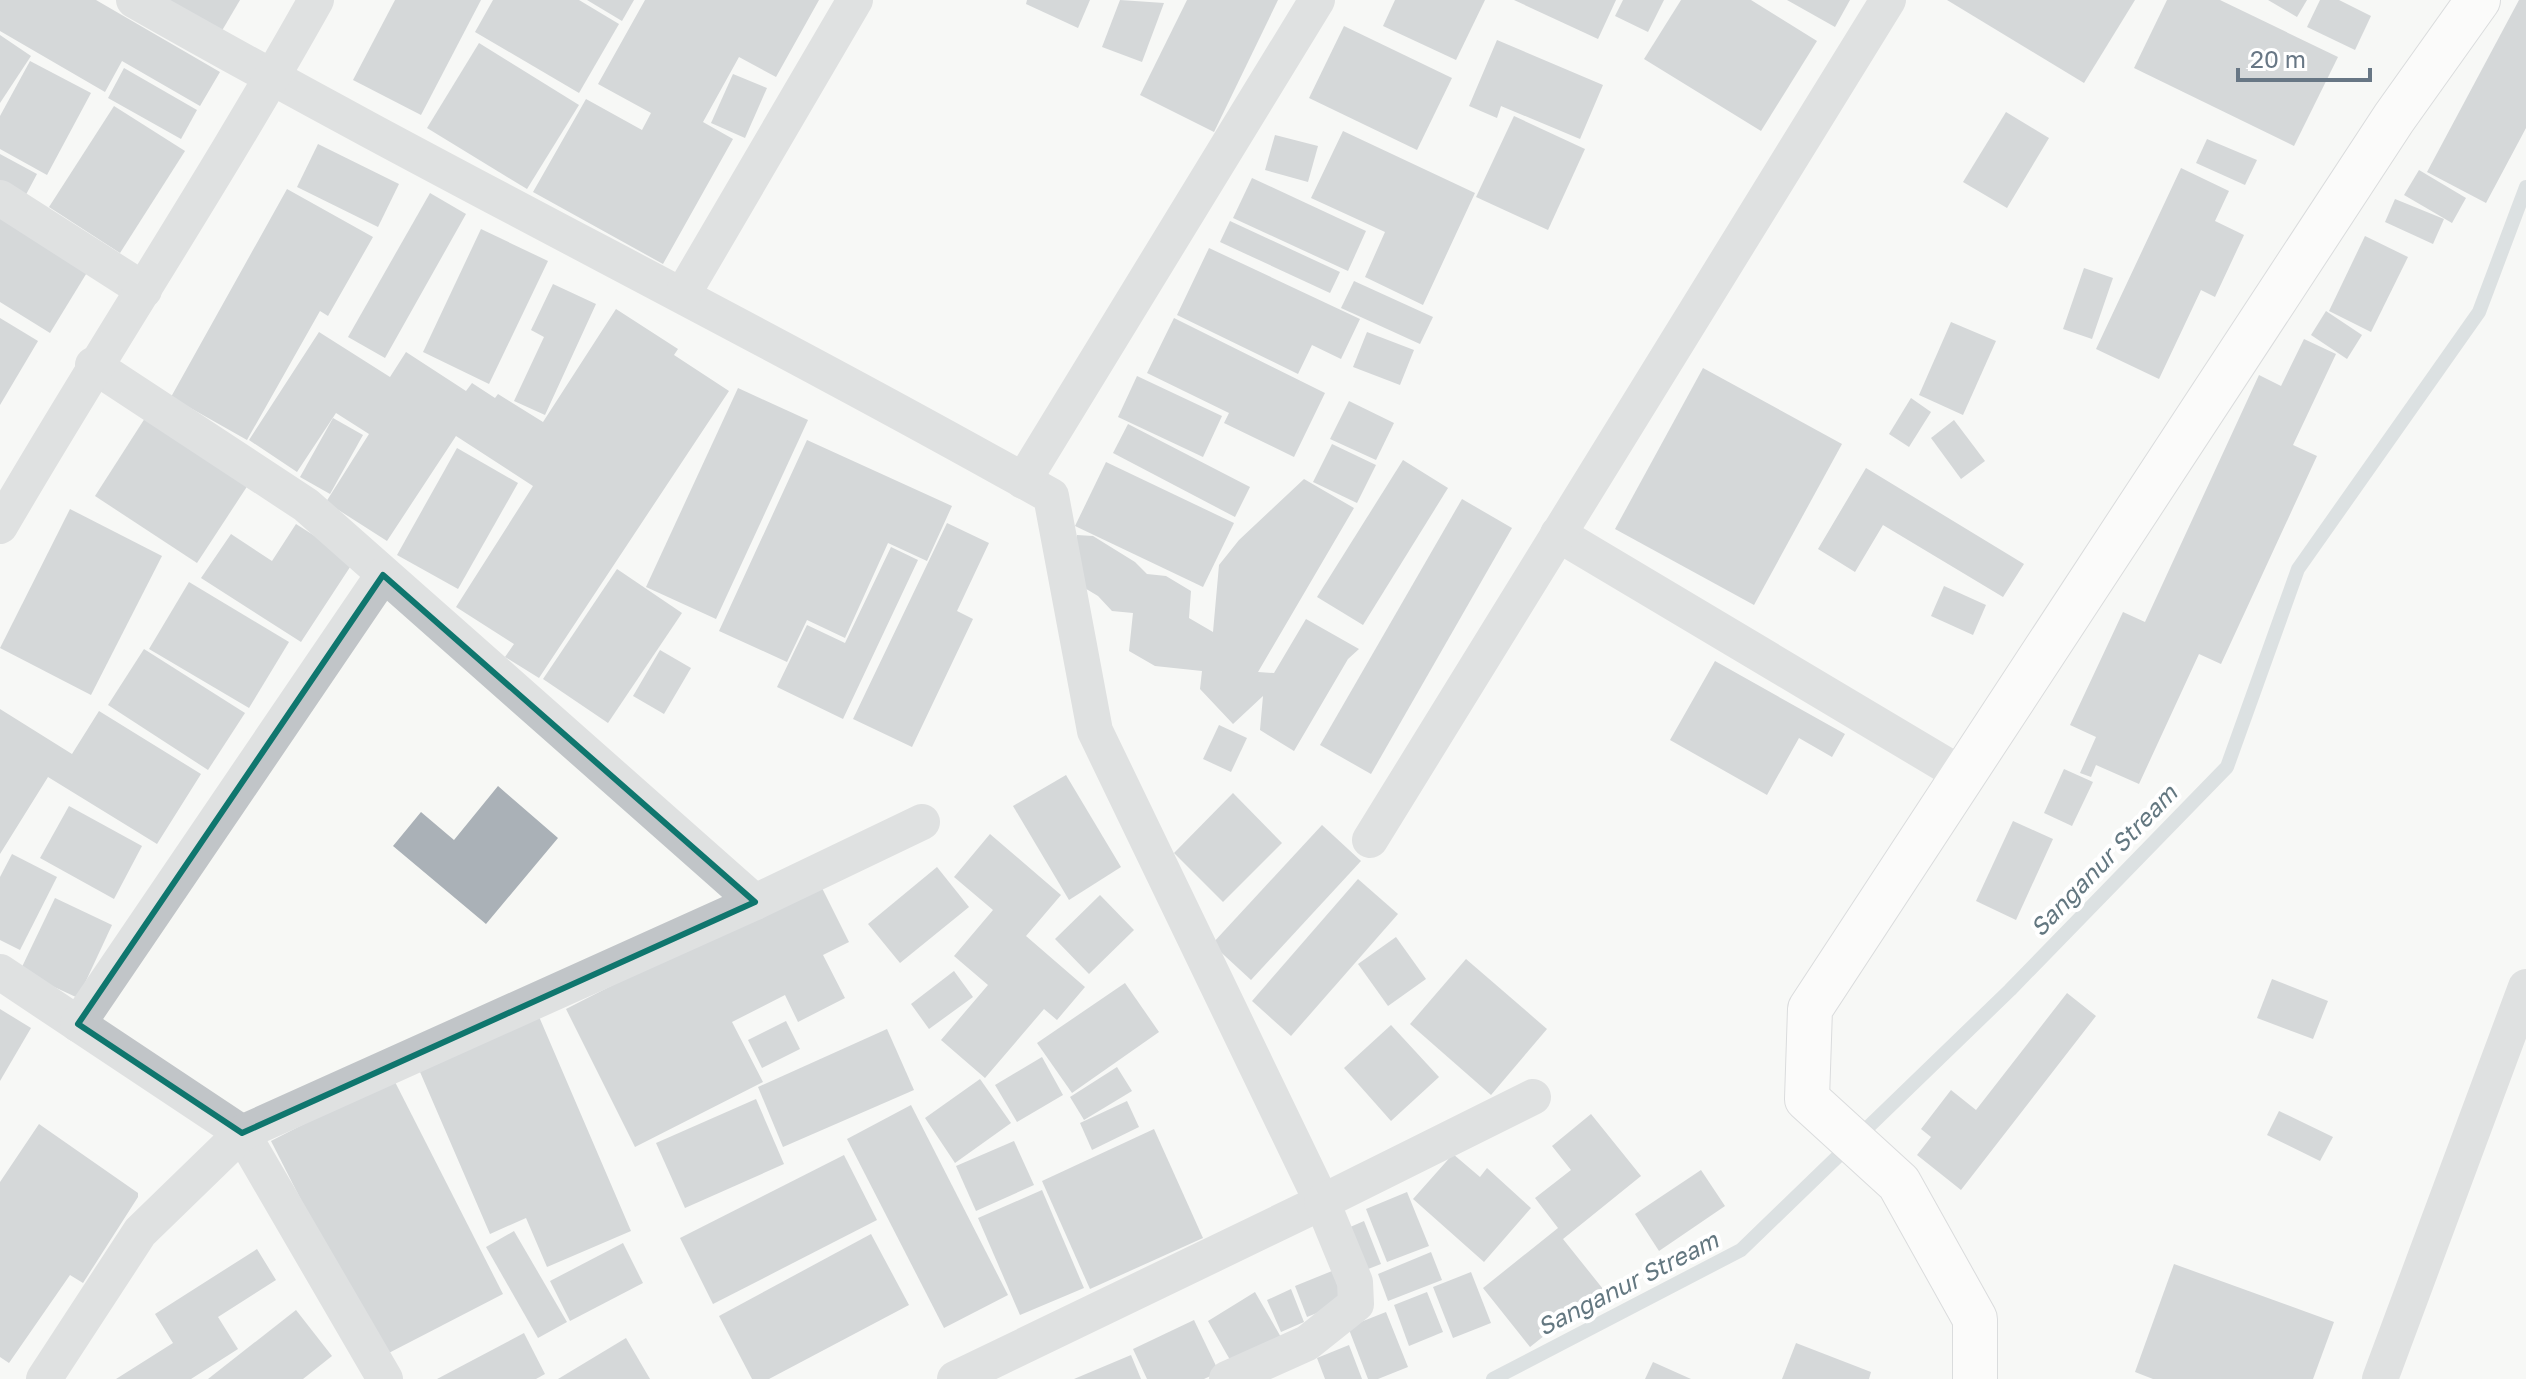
<svg xmlns="http://www.w3.org/2000/svg" width="2526" height="1379" viewBox="0 0 2526 1379" font-family="'Golos Text',sans-serif">
  <rect width="100%" height="100%" fill="#f7f8f5"/>
  <g fill="none" stroke-linecap="round" stroke-linejoin="round">
    <path stroke="#bbc5ca" stroke-width="14" d="M1493,1379L1741,1250L2010,990L2227,767L2298,569L2479,312L2526,187"/>
  </g>
  <g fill="#aab1b7">
    <path d="M0,0H96L220,72L200,106L122,61L105,92L0,31Z"/>
    <path d="M163,0H240L220,34Z"/>
    <path d="M395,0H481L421,115L353,80Z"/>
    <path d="M493,0H579L619,24L579,93L475,32Z"/>
    <path d="M587,0H634L622,21Z"/>
    <path d="M645,0H819L776,77L739,57L703,122L733,139L663,264L533,192L586,99L642,130L651,113L598,84Z"/>
    <path d="M1027,0H1090L1078,28L1026,4Z"/>
    <path d="M1120,0L1164,3L1142,62L1102,47Z"/>
    <path d="M1187,0H1278L1214,132L1140,95Z"/>
    <path d="M1395,0H1485L1456,60L1383,26Z"/>
    <path d="M1514,0H1616L1598,39Z"/>
    <path d="M1623,0H1664L1648,32L1615,16Z"/>
    <path d="M1681,0H1751L1817,41L1761,131L1644,59Z"/>
    <path d="M1787,0H1850L1835,27Z"/>
    <path d="M1947,0H2135L2084,83Z"/>
    <path d="M2167,0H2220L2338,57L2294,146L2134,68Z"/>
    <path d="M2268,0H2307L2297,17Z"/>
    <path d="M2320,0H2339L2371,16L2355,50L2307,27Z"/>
    <path d="M2519,0H2526V128L2486,203L2427,172Z"/>
    <path d="M1344,26L1452,78L1417,150L1309,98Z"/>
    <path d="M0,35L31,56L0,103Z"/>
    <path d="M1497,40L1603,85L1580,139L1501,106L1497,118L1469,106Z"/>
    <path d="M479,43L579,105L527,189L427,128Z"/>
    <path d="M30,61L91,93L47,175L0,149V116Z"/>
    <path d="M124,68L197,110L181,139L108,98Z"/>
    <path d="M733,74L767,88L745,138L711,123Z"/>
    <path d="M114,106L185,151L120,253L49,207Z"/>
    <path d="M2006,112L2049,138L2007,208L1963,182Z"/>
    <path d="M1514,116L1585,149L1548,230L1476,197Z"/>
    <path d="M1343,131L1475,193L1423,305L1365,277L1385,232L1311,198Z"/>
    <path d="M1275,135L1318,146L1308,182L1265,170Z"/>
    <path d="M2207,139L2257,160L2245,185L2196,163Z"/>
    <path d="M318,144L399,184L378,227L297,187Z"/>
    <path d="M0,154L37,174L21,204L0,192Z"/>
    <path d="M2181,168L2229,191L2215,221L2244,235L2215,297L2201,290L2159,379L2096,349Z"/>
    <path d="M2419,170L2466,198L2452,223L2404,195Z"/>
    <path d="M1252,178L1366,231L1348,271L1233,218Z"/>
    <path d="M287,189L373,237L328,316L320,311L247,440L171,397Z"/>
    <path d="M430,193L466,214L385,358L348,337Z"/>
    <path d="M2395,199L2444,219L2433,244L2385,222Z"/>
    <path d="M0,210L91,266L50,333L0,302Z"/>
    <path d="M1230,221L1340,272L1330,293L1220,242Z"/>
    <path d="M481,229L548,261L489,384L423,352Z"/>
    <path d="M2365,236L2408,257L2371,332L2329,311Z"/>
    <path d="M1209,248L1360,319L1341,359L1312,345L1298,374L1177,315Z"/>
    <path d="M2084,268L2113,278L2092,339L2063,329Z"/>
    <path d="M1354,281L1433,317L1420,344L1341,308Z"/>
    <path d="M553,284L596,304L545,415L514,401L544,337L531,330Z"/>
    <path d="M616,309L678,349L674,355L729,391L539,678L505,657L514,644L456,607L533,486L456,436L387,541L326,502L369,434L336,413L297,472L249,440L319,332L390,377L406,352L466,391L472,383L495,398L498,394L543,422Z"/>
    <path d="M2326,311L2362,335L2347,359L2311,335Z"/>
    <path d="M0,318L38,341L0,405Z"/>
    <path d="M1174,318L1325,393L1294,457L1224,423L1229,413L1147,373Z"/>
    <path d="M1951,322L1996,341L1963,415L1919,395Z"/>
    <path d="M1367,332L1414,350L1400,385L1353,367Z"/>
    <path d="M2304,339L2336,354L2293,445L2317,456L2221,664L2199,654L2139,784L2096,765L2091,777L2080,773L2096,737L2070,725L2123,612L2145,622L2259,375L2281,386Z"/>
    <path d="M1703,368L1842,444L1754,605L1615,529Z"/>
    <path d="M1137,376L1222,416L1203,457L1118,417Z"/>
    <path d="M738,388L808,420L716,619L646,587Z"/>
    <path d="M1911,398L1931,412L1909,447L1889,434Z"/>
    <path d="M1349,401L1394,423L1376,460L1330,439Z"/>
    <path d="M147,415L250,482L197,563L95,496Z"/>
    <path d="M333,418L363,435L330,494L300,477Z"/>
    <path d="M1954,420L1985,461L1961,479L1931,438Z"/>
    <path d="M1128,424L1250,487L1235,517L1113,453Z"/>
    <path d="M807,440L952,506L927,561L888,543L845,638L807,620L787,662L719,631Z"/>
    <path d="M1332,444L1376,465L1357,503L1313,482Z"/>
    <path d="M457,448L518,483L458,589L397,555Z"/>
    <path d="M1403,460L1448,488L1363,625L1317,597Z"/>
    <path d="M1106,462L1234,523L1203,587L1075,526Z"/>
    <path d="M1866,468L2024,564L2003,597L1883,525L1855,572L1818,549Z"/>
    <path d="M1304,479L1354,508L1258,672L1274,673L1306,619L1359,649L1348,659L1294,751L1260,730L1263,696L1233,724L1200,689L1202,671L1155,666L1129,651L1133,613L1112,611L1098,596L1073,581L1077,535L1093,536L1135,562L1147,574L1166,576L1191,591L1189,618L1213,632L1219,565L1239,540Z"/>
    <path d="M1462,499L1512,528L1371,774L1320,745Z"/>
    <path d="M70,509L162,556L91,695L0,648Z"/>
    <path d="M947,523L989,543L957,611L973,619L912,747L853,719Z"/>
    <path d="M296,524L354,561L301,642L201,578L231,534L272,561Z"/>
    <path d="M891,547L918,560L843,719L777,687L807,625L845,643Z"/>
    <path d="M617,569L682,613L608,723L543,679Z"/>
    <path d="M189,582L289,642L249,708L149,649Z"/>
    <path d="M1944,586L1986,605L1973,635L1931,616Z"/>
    <path d="M144,649L245,713L208,770L108,705Z"/>
    <path d="M660,650L691,668L664,714L633,696Z"/>
    <path d="M1715,661L1845,734L1832,757L1799,738L1767,795L1670,740Z"/>
    <path d="M0,709L72,754L99,711L201,774L157,844L48,777L0,854Z"/>
    <path d="M1219,725L1247,738L1231,772L1203,759Z"/>
    <path d="M2064,769L2093,782L2072,826L2044,813Z"/>
    <path d="M1066,775L1121,867L1069,900L1013,806Z"/>
    <path d="M498,786L558,838L486,924L393,846L421,812L454,840Z"/>
    <path d="M1233,793L1282,843L1223,902L1174,853Z"/>
    <path d="M69,806L142,846L114,899L40,858Z"/>
    <path d="M2013,821L2053,839L2016,920L1976,901Z"/>
    <path d="M1322,825L1361,861L1251,980L1212,944Z"/>
    <path d="M990,834L1061,895L1026,936L1085,987L1057,1020L1044,1009L985,1078L941,1040L988,985L954,956L993,910L954,877Z"/>
    <path d="M12,854L57,877L20,950L0,940V877Z"/>
    <path d="M937,867L969,907L900,963L868,924Z"/>
    <path d="M1358,879L1398,914L1291,1036L1252,1001Z"/>
    <path d="M818,880L849,942L823,955L845,998L798,1022L785,995L732,1022L763,1082L635,1147L566,1009Z"/>
    <path d="M1100,895L1134,930L1089,974L1055,939Z"/>
    <path d="M55,898L112,925L78,998L20,971Z"/>
    <path d="M1396,937L1426,979L1388,1006L1358,964Z"/>
    <path d="M1466,959L1547,1029L1491,1095L1410,1024Z"/>
    <path d="M954,971L973,997L929,1029L911,1004Z"/>
    <path d="M2272,979L2328,1001L2313,1039L2257,1018Z"/>
    <path d="M1125,983L1159,1032L1072,1093L1037,1043Z"/>
    <path d="M2067,993L2096,1016L1961,1190L1917,1155L1931,1137L1921,1129L1951,1090L1976,1110Z"/>
    <path d="M0,1009L31,1028L0,1081Z"/>
    <path d="M537,1012L631,1231L547,1267L526,1218L490,1234L417,1065Z"/>
    <path d="M786,1021L800,1049L762,1068L748,1040Z"/>
    <path d="M1391,1025L1439,1077L1391,1121L1344,1068Z"/>
    <path d="M887,1029L914,1090L783,1147L758,1087Z"/>
    <path d="M1042,1057L1063,1095L1017,1122L995,1085Z"/>
    <path d="M1117,1067L1132,1091L1084,1120L1070,1097Z"/>
    <path d="M393,1078L503,1294L381,1357L271,1141Z"/>
    <path d="M980,1079L1011,1123L955,1163L925,1118Z"/>
    <path d="M756,1099L784,1164L685,1208L656,1143Z"/>
    <path d="M1127,1101L1139,1127L1092,1150L1080,1123Z"/>
    <path d="M911,1105L1008,1295L944,1328L847,1139Z"/>
    <path d="M2279,1111L2333,1137L2320,1161L2267,1135Z"/>
    <path d="M1591,1114L1641,1176L1563,1239L1603,1289L1530,1347L1483,1288L1558,1228L1535,1198L1571,1170L1552,1146Z"/>
    <path d="M39,1124L138,1193V1197L83,1283L70,1275L9,1363L0,1357V1182Z"/>
    <path d="M1154,1129L1203,1238L1090,1289L1042,1181Z"/>
    <path d="M1014,1141L1034,1185L976,1211L956,1166Z"/>
    <path d="M1453,1154L1480,1177L1487,1168L1531,1208L1484,1262L1413,1199Z"/>
    <path d="M844,1155L877,1220L713,1304L680,1238Z"/>
    <path d="M1701,1170L1725,1206L1659,1251L1635,1214Z"/>
    <path d="M1042,1190L1084,1288L1020,1315L978,1218Z"/>
    <path d="M1407,1192L1429,1246L1387,1262L1366,1209Z"/>
    <path d="M1364,1221L1381,1264L1358,1273L1341,1231Z"/>
    <path d="M514,1231L567,1322L538,1338L486,1247Z"/>
    <path d="M871,1234L909,1305L769,1379H752L719,1316Z"/>
    <path d="M623,1243L643,1283L570,1321L550,1281Z"/>
    <path d="M257,1249L276,1280L218,1317L238,1349L191,1379H116L173,1343L155,1314Z"/>
    <path d="M1431,1252L1442,1280L1388,1301L1378,1274Z"/>
    <path d="M2174,1264L2334,1322L2313,1379H2153L2135,1372Z"/>
    <path d="M1332,1271L1344,1302L1307,1317L1295,1286Z"/>
    <path d="M1471,1272L1491,1323L1453,1338L1433,1287Z"/>
    <path d="M1291,1289L1304,1322L1281,1332L1267,1300Z"/>
    <path d="M1255,1292L1282,1339L1234,1367L1208,1321Z"/>
    <path d="M1427,1292L1443,1332L1409,1346L1394,1305Z"/>
    <path d="M296,1310L332,1356L303,1379H208Z"/>
    <path d="M1386,1312L1408,1367L1378,1379H1368L1348,1327Z"/>
    <path d="M1194,1320L1219,1372L1204,1379H1147L1133,1349Z"/>
    <path d="M524,1333L545,1374L536,1379H437Z"/>
    <path d="M626,1338L650,1379H558Z"/>
    <path d="M1796,1343L1871,1372L1869,1379H1782Z"/>
    <path d="M1349,1345L1362,1379H1325L1317,1358Z"/>
    <path d="M1131,1355L1141,1379H1074Z"/>
    <path d="M1653,1362L1691,1379H1645Z"/>
  </g>
  <g fill="none" stroke-linecap="round" stroke-linejoin="round">
    <defs>
      <path id="secondary" d="M1975,1379V1319L1899,1183L1807,1099L1810,1009L2394,118L2478,0"/>
    </defs>
    <use href="#secondary" stroke="#b6babf" stroke-width="46"/>
    <g stroke="#c1c5c8" stroke-width="36">
      <path d="M134,0C436,172 748,325 1051,496L1095,731L1322,1202L955,1379"/>
      <path d="M0,198L144,290"/>
      <path d="M683,294L855,0"/>
      <path d="M93,365L306,505L755,902"/>
      <path d="M1023,481L1317,0"/>
      <path d="M0,526C103,349 216,179 316,0"/>
      <path d="M1558,534L1964,776"/>
      <path d="M1370,840L1888,0"/>
      <path d="M0,972L242,1133L385,1379"/>
      <path d="M78,1024L383,575"/>
      <path d="M44,1379L140,1232L242,1133L755,902L922,822"/>
      <path d="M1227,1379L1307,1343L1356,1304L1355,1282L1322,1202L1533,1097"/>
      <path d="M2380,1379L2526,987"/>
    </g>
    <use href="#secondary" stroke="#fff" stroke-width="44"/>
  </g>
  <path d="M0 0H2526V1379H0ZM383,575L755,902L242,1133L78,1024Z" fill="#f7f8f5" fill-opacity=".55" fill-rule="evenodd"/>
  <path fill="none" stroke="#0f766e" stroke-width="6" stroke-linejoin="round" d="M383,575L755,902L242,1133L78,1024Z"/>
  <g text-anchor="middle" stroke-width="8" stroke-linejoin="round" paint-order="stroke">
    <g font-size="24" font-style="italic" fill="#637780" stroke="#fff">
      <text transform="translate(2104 861) rotate(-46)" y="8">Sanganur Stream</text>
      <text transform="translate(1628 1284) rotate(-27)" y="8">Sanganur Stream</text>
    </g>
  </g>
  <path d="M2238 68v12h132v-12" fill="none" stroke="#687785" stroke-width="4"/>
  <text x="2250" y="68" font-size="24" fill="#687785" stroke="#ffffff" stroke-width="6" paint-order="stroke">20 m</text>
</svg>
